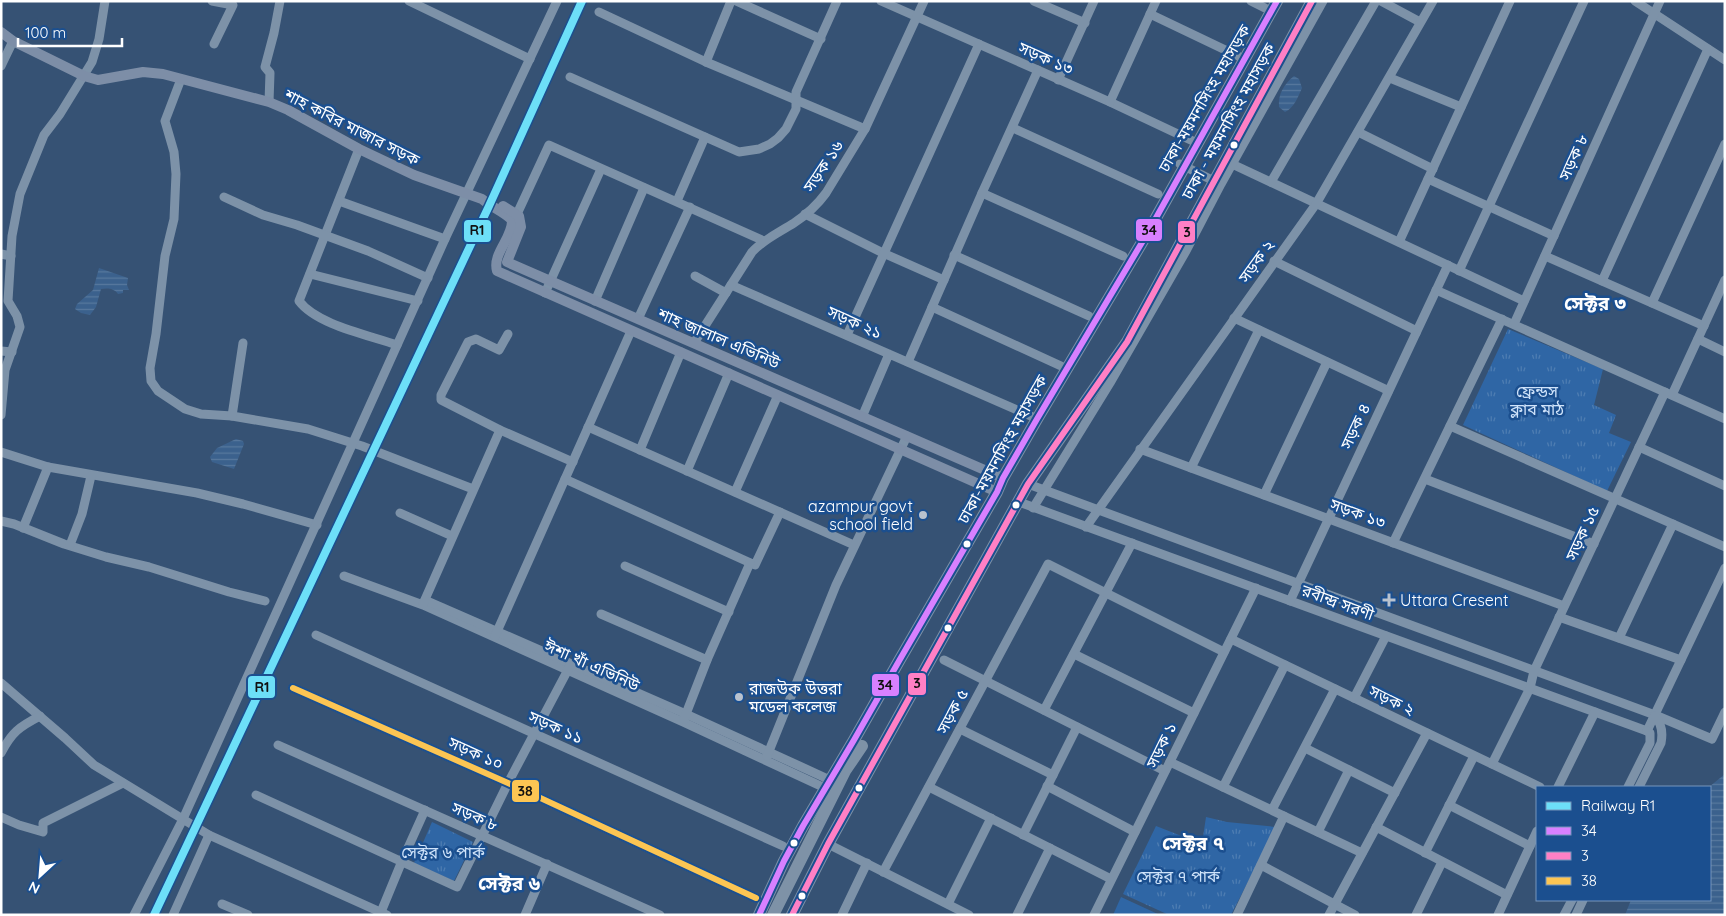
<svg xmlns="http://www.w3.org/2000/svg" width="1726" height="916" viewBox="0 0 1726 916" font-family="Quicksand,'Noto Sans Bengali',sans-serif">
  <defs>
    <pattern id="park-tufts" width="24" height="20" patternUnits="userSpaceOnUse" patternTransform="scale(1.25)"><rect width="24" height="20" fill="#2f66a5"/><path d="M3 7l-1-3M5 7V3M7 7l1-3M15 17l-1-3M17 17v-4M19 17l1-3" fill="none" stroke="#4e7db2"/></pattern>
    <pattern id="water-rules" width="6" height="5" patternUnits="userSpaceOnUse" patternTransform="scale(1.25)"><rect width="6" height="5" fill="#3b618d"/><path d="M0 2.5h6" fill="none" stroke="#58799e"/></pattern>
  </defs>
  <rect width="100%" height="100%" fill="#365274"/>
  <g fill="url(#park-tufts)">
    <path d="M1508,329L1603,369L1594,405L1616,415L1609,433L1631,442L1607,491L1463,425Z"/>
    <path d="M1206,817L1227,822L1276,827L1231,915H1169L1123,894L1156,826L1202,844Z"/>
    <path d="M432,822L473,842L454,881L414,863Z"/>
  </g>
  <path fill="#2f66a5" d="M1121,897L1160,915H1113Z"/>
  <g fill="url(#water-rules)">
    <path d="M1294,76L1299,79L1302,88C1298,97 1294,108 1285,112L1279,107C1278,94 1284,84 1294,76Z"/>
    <path d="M99,268L128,278L127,285L129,290H123V293L118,294C114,288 107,288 101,289L96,307L90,315L81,313L75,309L77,304L93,290Z"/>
    <path d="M236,439L243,441L244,444L234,469L212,462L210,457L217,448Z"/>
    <path d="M1725,774V915H1625L1631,900H1710L1709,787Z"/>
  </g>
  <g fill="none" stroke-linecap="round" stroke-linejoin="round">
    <g stroke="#7d92a8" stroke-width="9">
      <path d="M212,1L233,5L214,44"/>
      <path d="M409,1L530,59"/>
      <path d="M736,1L821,39"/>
      <path d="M881,1L1110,102L1197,143"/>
      <path d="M1034,1L1085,23"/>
      <path d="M1251,1L1265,8"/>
      <path d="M1381,1L1420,22"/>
      <path d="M1635,1L1725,60"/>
      <path d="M599,12L706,62L865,129"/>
      <path d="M1150,14L1240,57"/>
      <path d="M706,62L731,1"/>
      <path d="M1,66L13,41"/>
      <path d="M570,77L739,152L759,149L770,144L778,138L786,129L796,109V92L837,1"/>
      <path d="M1390,78L1461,107"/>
      <path d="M181,79L165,121L174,152L176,174L174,219L165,256L156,334L150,368L151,381L158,391L185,409L201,414L232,416L308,429L362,446L473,489"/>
      <path d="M1058,80L1094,1"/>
      <path d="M269,102L270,73L265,67L274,33L280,1"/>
      <path d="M1110,102L1156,1"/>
      <path d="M1013,128L1158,194"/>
      <path d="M1358,132L1433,169"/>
      <path d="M359,149L299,301C317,325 369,335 397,345"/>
      <path d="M1232,164L1524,301"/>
      <path d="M1428,179L1554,236"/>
      <path d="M1271,182L1376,1"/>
      <path d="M982,193L1123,256"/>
      <path d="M224,197L263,215L297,225L368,251L428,278"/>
      <path d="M339,201L445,239"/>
      <path d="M677,201L705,137"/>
      <path d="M517,214L549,145L764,241"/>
      <path d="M805,214L883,253L944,280"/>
      <path d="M1399,242L1510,1"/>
      <path d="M1,254L11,256"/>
      <path d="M954,255L1089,316"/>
      <path d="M1545,256L1704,326"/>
      <path d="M1274,261L1415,330L1416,333"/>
      <path d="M1459,271L1584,1"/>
      <path d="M310,274L418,301"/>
      <path d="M695,276L726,293"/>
      <path d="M1602,281L1708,49"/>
      <path d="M731,285L889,354L862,417L889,354L1033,417"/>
      <path d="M1436,290L1725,419"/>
      <path d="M545,293L601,169"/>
      <path d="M595,301L644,188"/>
      <path d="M1652,303L1725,144"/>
      <path d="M932,307L1061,366"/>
      <path d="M1234,318L1385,389L1388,392"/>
      <path d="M638,319L690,207"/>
      <path d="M1514,324L1660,1"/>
      <path d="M508,334L499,350L476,339L468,342L441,395V400L500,430L573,462"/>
      <path d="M847,335L979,44"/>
      <path d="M1698,339L1725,352"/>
      <path d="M694,343L752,252C764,239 780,232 794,223C806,215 818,204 826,193L865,129L924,1"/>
      <path d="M1,351L12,352"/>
      <path d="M908,362L982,193L1038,70"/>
      <path d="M1672,395L1725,280"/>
      <path d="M1,415L5,370L20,327L17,316L8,301L12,236L20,194L44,135L60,114L92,62L99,39L105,1"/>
      <path d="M232,416L243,343"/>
      <path d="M1450,426L1725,547"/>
      <path d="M588,427L854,545"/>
      <path d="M1639,447L1725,486"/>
      <path d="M1140,449L1564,606"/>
      <path d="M640,450L681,352"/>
      <path d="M1,452L48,467L197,493L243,504L317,525"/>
      <path d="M1191,468L1259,330"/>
      <path d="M687,471L729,373"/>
      <path d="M565,479L755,565L780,512"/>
      <path d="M1425,479L1594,544"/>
      <path d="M1028,484L1655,715L1712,739L1725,712"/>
      <path d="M735,492L778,395"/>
      <path d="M1264,495L1327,362"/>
      <path d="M1019,502L1647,731"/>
      <path d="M1033,508L1110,383L1186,251L1221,184L1323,1"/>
      <path d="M400,513L452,536"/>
      <path d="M1,521L14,524L64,544L106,557L149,567L229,592L265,601"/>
      <path d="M1086,527L1316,204L1433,1"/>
      <path d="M23,528L48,467"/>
      <path d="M1393,543L1502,319"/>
      <path d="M70,545L82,514L91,476"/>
      <path d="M625,566L729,612"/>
      <path d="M344,576L423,605L683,722L825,788"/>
      <path d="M425,600L686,714L830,780"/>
      <path d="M1290,601L1448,265"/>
      <path d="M423,604L500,430"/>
      <path d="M601,614L707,660"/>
      <path d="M1559,617L1681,660"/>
      <path d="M316,635L783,846"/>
      <path d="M495,636L631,331"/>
      <path d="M1619,638L1673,524"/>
      <path d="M1231,639L1540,787"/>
      <path d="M1074,654L1194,713"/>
      <path d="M944,660L1165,771"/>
      <path d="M1,683L65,738L94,765L209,835L387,915"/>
      <path d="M293,688L508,783L756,898"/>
      <path d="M1354,698L1386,636"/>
      <path d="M1044,710L1132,543"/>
      <path d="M684,719L707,660L750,563"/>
      <path d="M960,729L1053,775"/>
      <path d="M1647,731L1725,568"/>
      <path d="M278,745L660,915"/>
      <path d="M1305,748L1395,793"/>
      <path d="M1,753C12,732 19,727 40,716"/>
      <path d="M767,756L836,585L907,436"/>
      <path d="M1170,762L1362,853"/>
      <path d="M1492,764L1530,688L1534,671L1665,392"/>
      <path d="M1047,786L1135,832"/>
      <path d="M929,787L1111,879"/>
      <path d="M1223,787L1285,665"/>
      <path d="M1558,787L1595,712"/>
      <path d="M1628,787L1650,743V733L1647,731"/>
      <path d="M1639,787L1661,743C1663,733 1662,724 1655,716"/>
      <path d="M256,795L457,887L508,783L571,664"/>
      <path d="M1449,805L1530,846"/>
      <path d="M1272,810L1335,689"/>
      <path d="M1,817L19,825L43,832V823L123,783"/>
      <path d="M1376,827L1507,895"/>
      <path d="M1318,832L1349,770"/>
      <path d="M1023,835L1077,727"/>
      <path d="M828,844L969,915"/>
      <path d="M1425,853L1474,756"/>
      <path d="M1261,865L1355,915"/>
      <path d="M883,872L1048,564L1224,652"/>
      <path d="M222,904L248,915"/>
      <path d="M948,904L991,818"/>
      <path d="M381,912L402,861L425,810"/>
      <path d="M134,915L183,819L445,239L557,1"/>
      <path d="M173,915L209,835"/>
      <path d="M525,915L547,864"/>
      <path d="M842,915L867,863"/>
      <path d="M1017,915L1050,848"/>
      <path d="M1094,915L1256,588"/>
      <path d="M1237,915L1284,816"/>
      <path d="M1329,915L1427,733"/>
      <path d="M1416,915L1442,862"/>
      <path d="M1498,915L1537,831"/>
      <path d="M1564,915L1572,900"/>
      <path d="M1576,915L1583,900"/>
    </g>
    <g stroke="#7d8ea7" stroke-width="10">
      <path d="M1,32L13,41L84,76L98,80L143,72L163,74L269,102L288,110L359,149L414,175L482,199C491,207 503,211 512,220C513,238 492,253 497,271L997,492"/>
      <path d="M503,206L519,216L521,227L507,262L1003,478"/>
    </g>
    <g stroke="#7e92a7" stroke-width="12">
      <path d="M759,915L784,861L803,826L854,740L899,661L997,492L1003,478L1037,419L1147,234L1277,1"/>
      <path d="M773,915L845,771L862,746"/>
      <path d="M792,915L828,844L1028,484L1127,342L1312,1"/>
    </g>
    <path stroke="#7d92a8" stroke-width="9" d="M1180,164L1216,182"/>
    <defs>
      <path id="bus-1" d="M759,915L784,861L803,826L854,740L899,661L997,492L1003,478L1037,419L1147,234L1277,1"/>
      <path id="bus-2" d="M792,915L828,844L1028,484L1127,342L1312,1"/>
      <path id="bus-3" d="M293,688L508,783L756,898"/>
    </defs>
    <use href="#bus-1" stroke="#1b4f8f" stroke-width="10"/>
    <use href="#bus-2" stroke="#1b4f8f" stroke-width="10"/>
    <use href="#bus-3" stroke="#1b4f8f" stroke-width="10"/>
    <use href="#bus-1" stroke="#d880ff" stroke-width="6"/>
    <use href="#bus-2" stroke="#ff80c5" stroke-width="6"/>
    <use href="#bus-3" stroke="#fcc553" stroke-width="6"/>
    <defs>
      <path id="rail-1" d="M154,915L489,206L582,1"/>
    </defs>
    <use href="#rail-1" stroke="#1b4f8f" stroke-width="11"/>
    <use href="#rail-1" stroke="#6ddff8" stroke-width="8"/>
  </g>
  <g fill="#fff" stroke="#1b4f8f" stroke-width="2">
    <circle cx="1234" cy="145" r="4.5"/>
    <circle cx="1016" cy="505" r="4.5"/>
    <circle cx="967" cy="544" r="4.5"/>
    <circle cx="948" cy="628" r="4.5"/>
    <circle cx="859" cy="788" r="4.5"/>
    <circle cx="794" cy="843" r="4.5"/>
    <circle cx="802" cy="896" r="4.5"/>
  </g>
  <g fill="#b9c2ce" stroke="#1b4f8f" stroke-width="2">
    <circle cx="923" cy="515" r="5"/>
    <path d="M1386.5 592.5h5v5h5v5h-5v5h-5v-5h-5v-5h5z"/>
    <circle cx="739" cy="697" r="5"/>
  </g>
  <g text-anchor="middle" stroke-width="5" stroke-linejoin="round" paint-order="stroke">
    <g font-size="16" fill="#fff" stroke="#1b4f8f">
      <text transform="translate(1046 58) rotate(24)" y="6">সড়ক ১৩</text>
      <text transform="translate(1204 98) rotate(-60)" y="6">ঢাকা-ময়মনসিংহ মহাসড়ক</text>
      <text transform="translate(1228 121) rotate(-61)" y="6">ঢাকা - ময়মনসিংহ মহাসড়ক</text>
      <text transform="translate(352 127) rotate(27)" y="6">শাহ কবির মাজার সড়ক</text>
      <text transform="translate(1573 157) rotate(-66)" y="6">সড়ক ৮</text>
      <text transform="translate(823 166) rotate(-56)" y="6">সড়ক ১৬</text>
      <text transform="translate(1256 261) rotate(-54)" y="6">সড়ক ২</text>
      <text transform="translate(855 322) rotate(24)" y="6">সড়ক ২১</text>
      <text transform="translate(719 338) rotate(23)" y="6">শাহ জালাল এভিনিউ</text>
      <text transform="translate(1355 426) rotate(-65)" y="6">সড়ক ৪</text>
      <text transform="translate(1002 449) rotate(-61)" y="6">ঢাকা-ময়মনসিংহ মহাসড়ক</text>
      <text transform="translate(1358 513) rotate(20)" y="6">সড়ক ১৩</text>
      <text transform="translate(1582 533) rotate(-65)" y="6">সড়ক ১৫</text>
      <text transform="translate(1338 602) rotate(20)" y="6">রবীন্দ্র সরণী</text>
      <text transform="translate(592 665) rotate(24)" y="6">ঈশা খাঁ এভিনিউ</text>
      <text transform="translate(1392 700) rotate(26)" y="6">সড়ক ২</text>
      <text transform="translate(952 711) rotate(-62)" y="6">সড়ক ৫</text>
      <text transform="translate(556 727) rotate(24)" y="6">সড়ক ১১</text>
      <text transform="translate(1161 745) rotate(-64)" y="6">সড়ক ১</text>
      <text transform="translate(476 753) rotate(24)" y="6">সড়ক ১০</text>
      <text transform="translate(475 816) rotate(23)" y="6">সড়ক ৮</text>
    </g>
    <g font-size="16" fill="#cfe3fa" stroke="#1b4f8f">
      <text x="1537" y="397">ফ্রেন্ডস<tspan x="1537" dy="18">ক্লাব মাঠ</tspan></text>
      <text x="443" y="858">সেক্টর ৬ পার্ক</text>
      <text x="1178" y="882">সেক্টর ৭ পার্ক</text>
    </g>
    <g font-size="16" fill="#fff" stroke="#1b4f8f" text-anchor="start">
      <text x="913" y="512" text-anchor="end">azampur govt<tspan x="913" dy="18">school field</tspan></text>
      <text x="1400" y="606">Uttara Cresent</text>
      <text x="749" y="694">রাজউক উত্তরা<tspan x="749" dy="18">মডেল কলেজ</tspan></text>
    </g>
    <g font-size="19" font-weight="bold" fill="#fff" stroke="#1b4f8f">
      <text x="1595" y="310">সেক্টর ৩</text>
      <text x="1193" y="850">সেক্টর ৭</text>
      <text x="509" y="890">সেক্টর ৬</text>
    </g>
  </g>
  <g stroke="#1b4f8f" stroke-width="2">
    <rect x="1135" y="218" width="28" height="24" rx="5" fill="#d880ff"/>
    <rect x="463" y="219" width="29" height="24" rx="5" fill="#6ddff8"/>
    <rect x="1177" y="220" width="19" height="24" rx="5" fill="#ff80c5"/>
    <rect x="907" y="672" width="20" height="24" rx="5" fill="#ff80c5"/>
    <rect x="871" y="673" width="29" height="24" rx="5" fill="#d880ff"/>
    <rect x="247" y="675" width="29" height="24" rx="5" fill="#6ddff8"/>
    <rect x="511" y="779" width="29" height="24" rx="5" fill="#fcc553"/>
  </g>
  <g font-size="14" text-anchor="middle" font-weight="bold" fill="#111">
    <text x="1149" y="235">34</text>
    <text x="477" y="235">R1</text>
    <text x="1187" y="237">3</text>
    <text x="917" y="688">3</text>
    <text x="885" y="690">34</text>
    <text x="262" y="692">R1</text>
    <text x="525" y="796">38</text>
  </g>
  <rect width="1726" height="916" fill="none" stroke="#ffffff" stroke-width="5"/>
  <rect x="1536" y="786" width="175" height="115" fill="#1b4f8f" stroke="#7695bc"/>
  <rect x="1546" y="802" width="25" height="8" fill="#6ddff8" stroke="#7695bc"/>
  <text x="1581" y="811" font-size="15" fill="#ffffff">Railway R1</text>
  <rect x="1546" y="827" width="25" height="8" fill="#d880ff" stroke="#7695bc"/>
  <text x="1581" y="836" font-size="15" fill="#ffffff">34</text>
  <rect x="1546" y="852" width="25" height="8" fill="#ff80c5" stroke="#7695bc"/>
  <text x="1581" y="861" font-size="15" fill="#ffffff">3</text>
  <rect x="1546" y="877" width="25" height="8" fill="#fcc553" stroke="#7695bc"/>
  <text x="1581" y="886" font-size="15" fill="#ffffff">38</text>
  <g transform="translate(40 876) rotate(206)" stroke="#1b4f8f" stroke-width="4" paint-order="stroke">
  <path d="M0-4L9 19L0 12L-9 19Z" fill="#ffffff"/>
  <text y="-8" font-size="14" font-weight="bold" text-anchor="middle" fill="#ffffff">N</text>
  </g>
  <path d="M18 38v8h104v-8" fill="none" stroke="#ffffff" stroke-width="2.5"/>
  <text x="25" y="38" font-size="15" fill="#ffffff" stroke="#1b4f8f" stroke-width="4" paint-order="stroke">100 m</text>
</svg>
